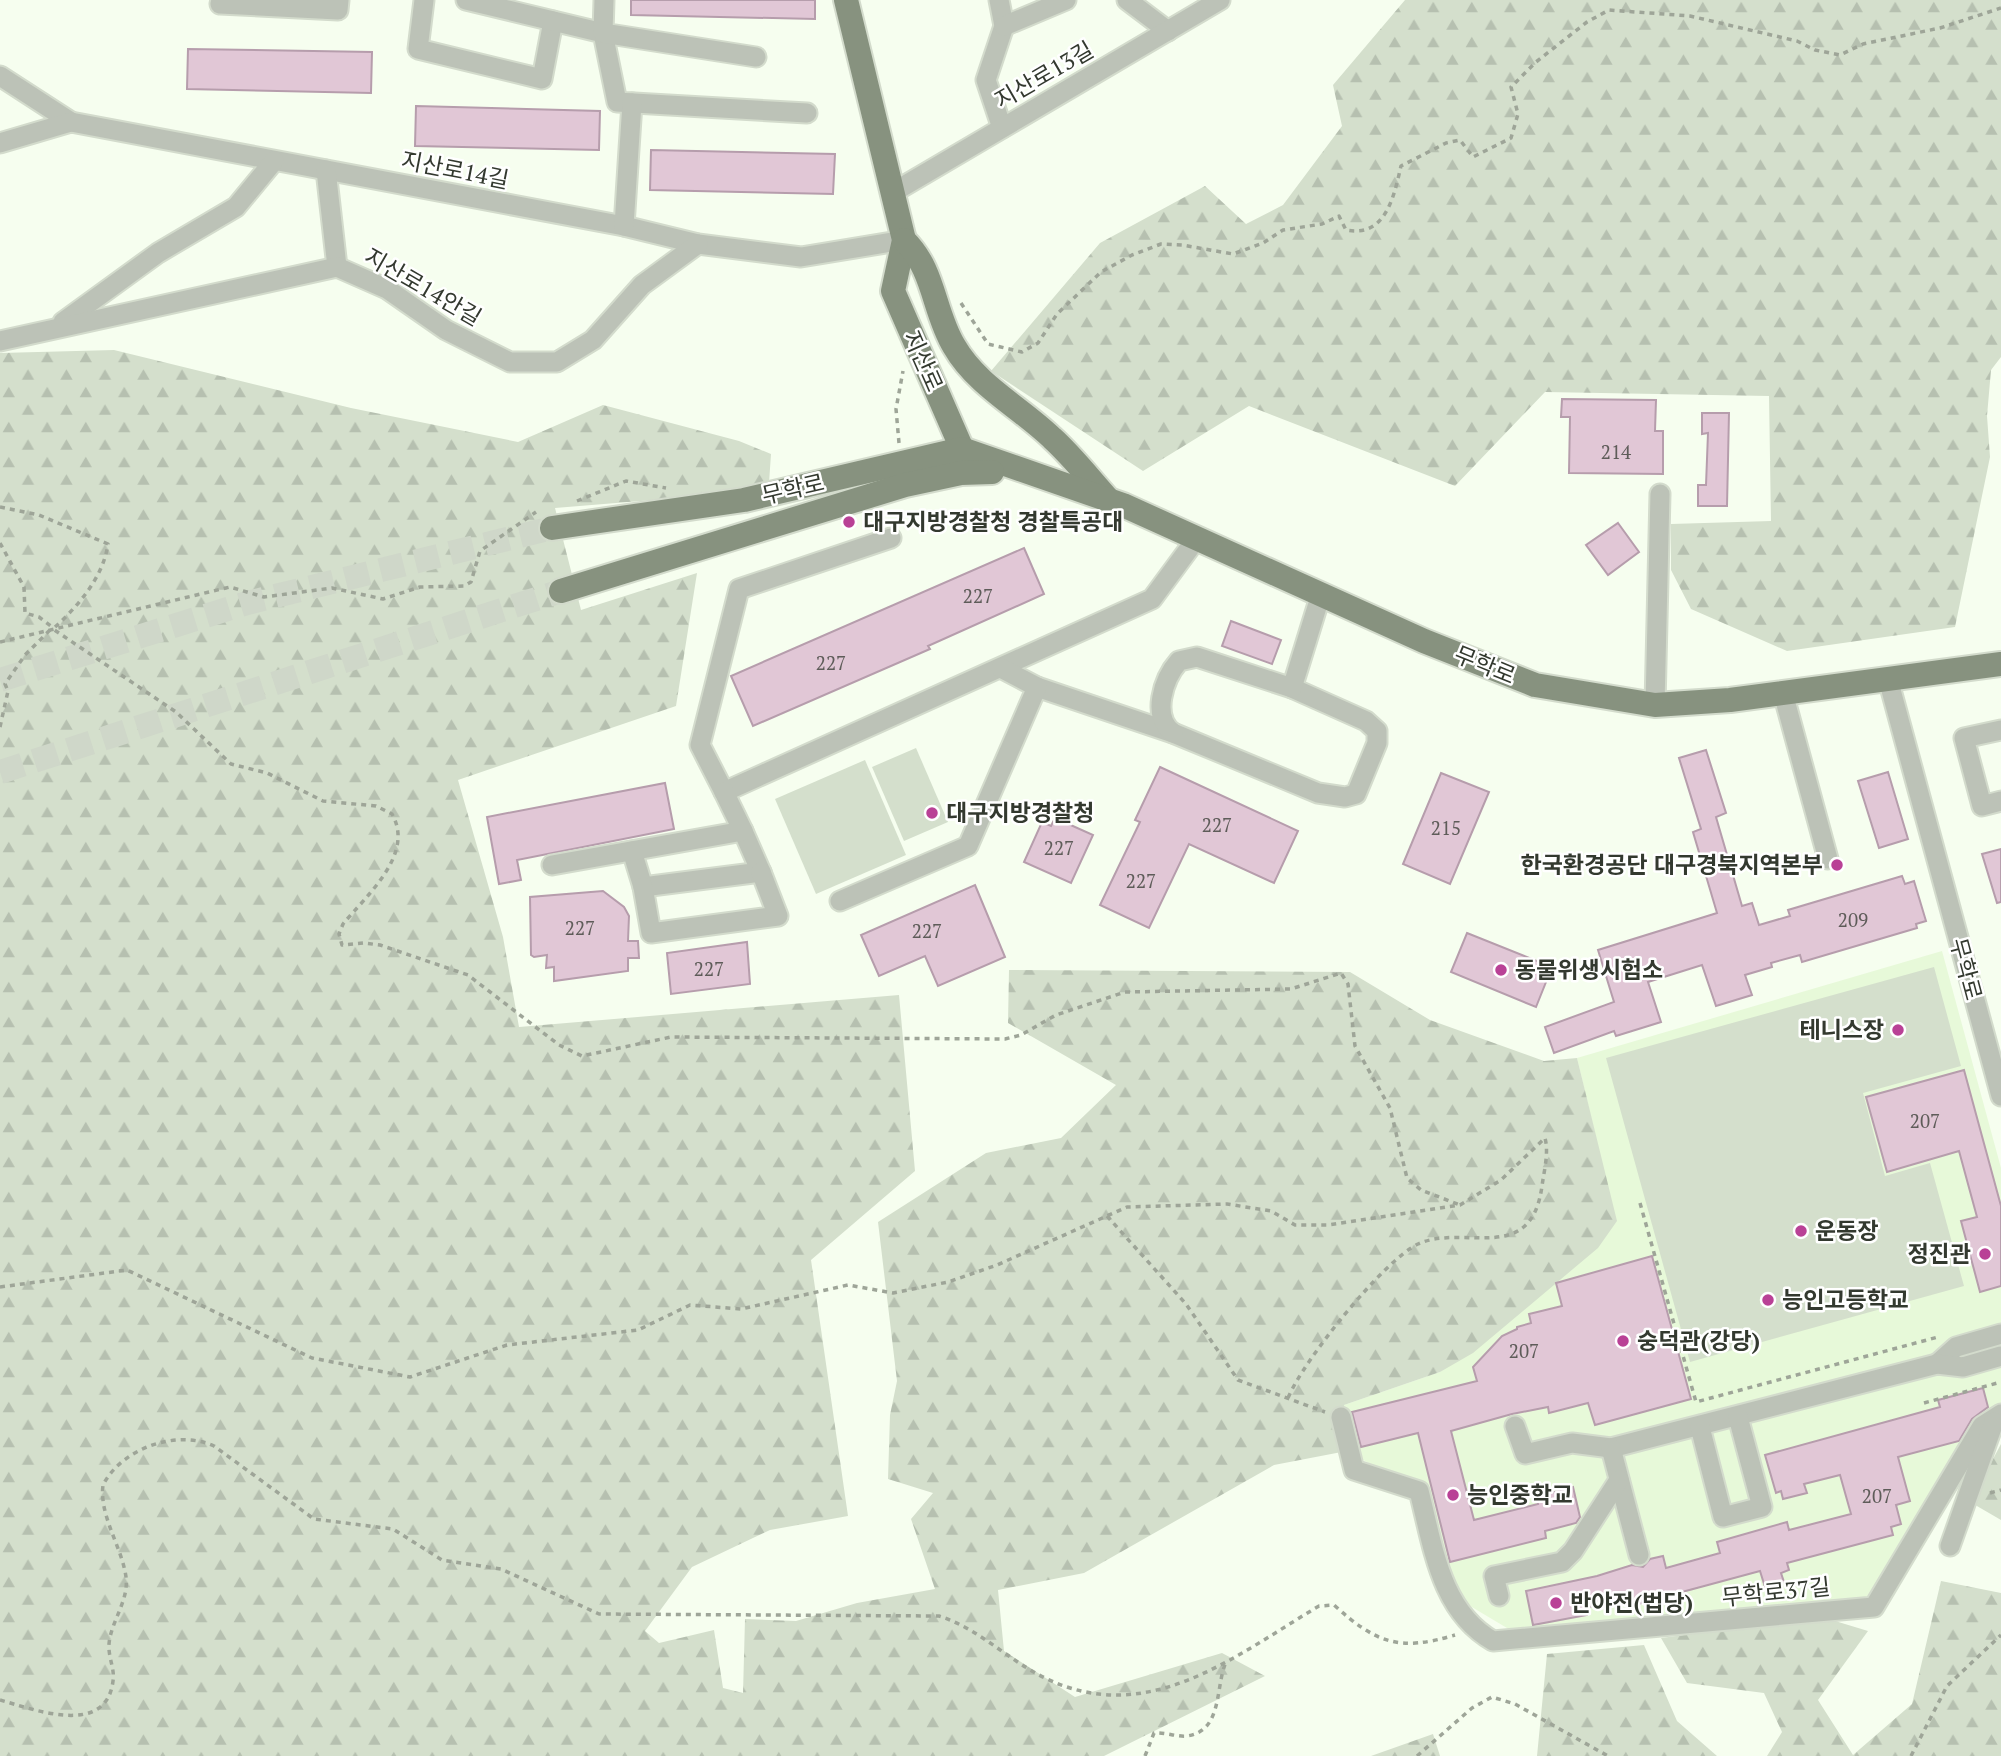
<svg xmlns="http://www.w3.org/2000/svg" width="2001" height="1756" viewBox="0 0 2001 1756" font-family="'PT Serif','Noto Sans KR',serif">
  <defs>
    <pattern id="forest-firs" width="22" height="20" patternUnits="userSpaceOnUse" patternTransform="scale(1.75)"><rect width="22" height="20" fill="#d4dfcc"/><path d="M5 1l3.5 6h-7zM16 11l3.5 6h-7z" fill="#b6c0b0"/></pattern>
  </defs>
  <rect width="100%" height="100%" fill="#f6feef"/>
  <path fill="#e7f9d9" d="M1942,951L2001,1168V1408L1942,1474L1864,1603L1512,1631L1455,1597L1425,1491L1357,1457L1344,1405L1440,1372L1616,1222L1577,1058Z"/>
  <g fill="url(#forest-firs)">
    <path d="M1405,0H2001V357L1991,370L1987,416L1990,457L1955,627L1787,651L1691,609L1671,570V524L1771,521L1769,396L1545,392L1455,486L1249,406L1143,471L991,371L1100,243L1205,186L1246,224L1283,205L1342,126L1333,85Z"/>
    <path d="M114,350L351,408L518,442L603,405L739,441L771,454L769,483L714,495L555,508L581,610L697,573L676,706L458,780L503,937L519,1027L899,995L915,1171L811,1260L848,1516L770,1530L692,1567L645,1631L659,1643L714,1630L723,1688L743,1693L745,1619L796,1621L857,1603L935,1589L911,1519L933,1493L888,1479L890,1415L897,1381L878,1222L986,1153L1061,1138L1116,1085L1008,1023L1009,970L1350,972L1430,1020L1544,1061L1577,1058L1617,1221L1598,1248L1473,1353L1440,1372L1344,1405L1352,1450L1274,1465L1084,1573L998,1590L1004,1651L1075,1697L1222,1653L1265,1676L1104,1756H0V353Z"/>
    <path d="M2001,1444V1520L1970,1502Z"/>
    <path d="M1941,1581L2001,1593V1756H1767L1782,1732L1764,1693L1687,1683L1661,1638L1822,1617L1868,1631L1818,1700L1853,1755L1912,1704Z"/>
    <path d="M1644,1645L1677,1721L1717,1756H1537L1547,1654Z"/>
    <path d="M1433,1734L1440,1756H1371Z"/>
  </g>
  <g fill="#d4dfcc">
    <path d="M916,748L948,822L904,841L872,767Z"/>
    <path d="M865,760L906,855L816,894L775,799Z"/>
    <path d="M1934,967L1961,1066L1863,1093L1885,1176L1930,1163L1964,1286L1690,1362L1606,1058Z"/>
  </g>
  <g fill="#e1c7d6" stroke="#b69dac" stroke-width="2">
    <path d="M631,0H815V19L631,15Z"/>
    <path d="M188,49L372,52L371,93L187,89Z"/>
    <path d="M416,106L600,111L599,150L415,146Z"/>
    <path d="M651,150L835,154L833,194L650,190Z"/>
    <path d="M1562,399L1656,400L1655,431H1663V474L1569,473L1570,417H1561Z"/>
    <path d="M1702,413H1729L1727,506H1698V485H1706L1708,433L1702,434Z"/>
    <path d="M1618,523L1639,552L1608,575L1586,545Z"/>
    <path d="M1024,548L1044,594L928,646L930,649L753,726L731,676Z"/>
    <path d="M1231,621L1281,640L1272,664L1222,646Z"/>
    <path d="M1706,750L1726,813L1716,817L1742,906L1752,903L1759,925L1790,916L1788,910L1902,876L1905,884L1914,881L1926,921L1916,924L1917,928L1802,962L1800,955L1771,963L1772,967L1745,975L1752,995L1716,1006L1702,965L1648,982L1661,1022L1616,1036L1614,1031L1554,1053L1545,1027L1614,1002L1598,950L1717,913L1693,832L1701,829L1679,758Z"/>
    <path d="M1160,767L1298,831L1274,883L1189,844L1149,928L1100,905L1140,822L1135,820Z"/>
    <path d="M1888,772L1908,839L1879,848L1858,781Z"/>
    <path d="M1441,773L1489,792L1450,884L1403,864Z"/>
    <path d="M665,783L674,829L517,860L521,880L499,884L487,817Z"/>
    <path d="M1055,818L1093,835L1071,883L1024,862L1042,822L1051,826Z"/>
    <path d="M2001,849V902L1997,903L1982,854Z"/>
    <path d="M975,885L1005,957L938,986L925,956L879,976L861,935Z"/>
    <path d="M603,891L624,907L629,916L628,941H638L639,958H628V971L554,981V967L546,968L547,955L534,957L531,955L530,897Z"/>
    <path d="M1467,933L1552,967L1536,1007L1451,972Z"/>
    <path d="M747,942L750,984L671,994L667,953Z"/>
    <path d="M1964,1070L2001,1206V1286L1980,1292L1961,1221L1977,1217L1959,1151L1887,1172L1866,1097Z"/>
    <path d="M1652,1256L1691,1399L1595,1425L1588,1403L1549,1413L1548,1407L1512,1414L1451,1431L1474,1520L1538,1504L1536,1497L1573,1487L1580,1517L1576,1523L1545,1531L1546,1538L1450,1562L1418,1433L1361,1447L1352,1412L1477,1381L1473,1367L1502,1336L1517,1329V1327L1531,1323L1529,1314L1562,1306L1556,1283Z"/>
    <path d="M1983,1388L1988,1407L1972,1419L1959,1441L1898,1457L1910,1501L1896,1505L1901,1524L1891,1527L1893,1535L1787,1563L1789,1570L1781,1573L1784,1582L1765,1587L1760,1571L1682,1592L1684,1598L1654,1606L1652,1600L1628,1607L1625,1597L1586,1608L1587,1615L1533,1625L1526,1591L1597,1576L1632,1565L1643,1567L1650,1559L1663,1556L1666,1568L1720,1553L1717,1542L1787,1522L1789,1530L1851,1514L1840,1475L1804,1484L1807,1493L1783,1499L1781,1491L1776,1493L1765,1455L1940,1407L1938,1400Z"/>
  </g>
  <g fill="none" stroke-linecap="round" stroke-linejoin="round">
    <g stroke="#cfd7c9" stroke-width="24" stroke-dasharray="24 12" stroke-linecap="butt">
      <path d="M0,680L247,603L552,528"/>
      <path d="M0,772L561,591"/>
    </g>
    <defs>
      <g id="minor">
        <path d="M221,0L220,4L338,10L339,0"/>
        <path d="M424,0L418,49L542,79L553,21"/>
        <path d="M466,0L603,33L617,102L807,113"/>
        <path d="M604,0L603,33L756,57"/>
        <path d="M999,0L1004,26L986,80L1002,128"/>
        <path d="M1127,0L1168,31"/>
        <path d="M1004,26L1066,0"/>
        <path d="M0,76L71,122"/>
        <path d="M0,143L71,122L624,226L698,244L801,257L904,240"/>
        <path d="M326,170L337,267"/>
        <path d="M892,193L1220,0"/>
        <path d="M624,226L632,103"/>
        <path d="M63,322L158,253L236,207L274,161"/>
        <path d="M0,341L337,267L387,289L446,330L510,362H557L593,340L642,285L698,244"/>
        <path d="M891,538L739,589L700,745L724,792L1152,599L1197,538"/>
        <path d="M1888,679L2001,1096"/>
        <path d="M1037,687L1173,733L1318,793L1345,797L1356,794L1377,743V731L1366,721L1292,688"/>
        <path d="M1783,693L1828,859"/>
        <path d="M1655,705L1660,494"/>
        <path d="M2001,730L1964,738L1982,806L2001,801"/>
        <path d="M1173,733C1151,717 1163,679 1179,661L1197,657L1292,688L1321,594"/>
        <path d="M632,851L643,887L761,872L743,831"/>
        <path d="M552,865L743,831L724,792"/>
        <path d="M643,887L651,933L778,916L761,872"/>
        <path d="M840,901L968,846L1037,687L1001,668"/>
        <path d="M1937,1364L1956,1347L2001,1334"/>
        <path d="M1341,1417L1354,1470L1419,1491C1433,1545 1440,1611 1493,1641L1874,1607L1982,1426L2001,1414"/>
        <path d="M1515,1426L1525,1454L1572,1443L1611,1448L1937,1364L1963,1367L2001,1356"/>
        <path d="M1700,1427L1723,1517L1762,1507L1738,1417"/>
        <path d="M1611,1448L1639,1555"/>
        <path d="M1950,1546L1994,1422"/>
        <path d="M1499,1596L1494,1576L1562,1562L1573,1551L1619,1480"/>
      </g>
      <g id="major">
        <path d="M846,0L904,240L893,291L962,449L971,460"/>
        <path d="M904,240C935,270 933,311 954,346C977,386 1020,407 1052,438C1072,456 1089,478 1107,498"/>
        <path d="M552,528L744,500L962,449L1123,505L1424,641L1535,685L1655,705L1730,700L2001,664"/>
        <path d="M561,591L905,485L961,473L992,472"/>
      </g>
    </defs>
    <use href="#minor" stroke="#d3dbcc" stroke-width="23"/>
    <use href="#major" stroke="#d3dbcc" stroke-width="28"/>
    <g stroke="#9ea598" stroke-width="3.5" stroke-dasharray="5 5" stroke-linecap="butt">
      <path d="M961,303L988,344L1022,352L1038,343L1057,314L1101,272L1132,255L1161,244L1182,245L1233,254L1263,243L1283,230L1322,224L1339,216L1346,230C1386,238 1394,196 1401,166L1446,143L1460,140L1473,157L1511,138L1518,114L1511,87L1536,62L1587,22L1609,10L1690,16L1797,41L1815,50L1840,55L1863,44L1940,28L2001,8"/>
      <path d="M899,443L896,409L903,371"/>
      <path d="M577,501L626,481L666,488"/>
      <path d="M0,507L39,515L108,544C103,578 78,606 53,629L176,712L231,764L267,773L323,801L376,806L392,814C415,854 367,895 343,924L339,934L342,945L364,943L380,945L468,975L559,1045L582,1056L671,1037L1005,1039L1021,1035L1056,1015L1125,992L1291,989L1341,973L1348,984L1355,1046L1390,1108L1407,1178L1421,1190L1460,1205"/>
      <path d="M0,543L24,587L25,613L39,617L52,627"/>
      <path d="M0,642L230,587L264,597L332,588L383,599L420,587L464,586L471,582L480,551L536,512"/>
      <path d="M0,727L8,691L5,684L25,655L51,629"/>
      <path d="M1640,1203L1696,1402L1938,1337"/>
      <path d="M1107,1216L1186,1304L1238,1380L1325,1412"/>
      <path d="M0,1287L127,1270L312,1358L410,1377L507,1345L638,1330L690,1305L741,1309L848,1285L893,1293L948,1282L997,1265L1127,1207L1227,1204L1271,1211L1295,1225H1328L1460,1205L1501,1180L1545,1138C1549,1153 1544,1171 1542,1186C1531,1267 1464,1223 1418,1244C1383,1261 1303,1361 1288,1398"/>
      <path d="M1924,1403L2001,1382"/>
      <path d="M1990,1493L2001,1490"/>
      <path d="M0,1700C33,1709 106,1738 113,1681C115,1669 108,1657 109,1644C111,1621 129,1601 126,1577C122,1547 99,1516 103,1485C122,1448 177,1429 214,1446L314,1519L393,1529L442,1560L501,1569L599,1614L939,1616C978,1628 1008,1660 1045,1678C1148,1728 1233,1657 1319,1606L1334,1605C1376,1643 1399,1652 1455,1635"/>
      <path d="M1145,1756L1154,1733C1165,1732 1176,1737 1187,1736C1223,1731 1215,1687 1226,1662"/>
      <path d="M1417,1756L1472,1708L1492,1697L1515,1704L1608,1756"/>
      <path d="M1911,1756L1947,1686L2001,1635"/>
    </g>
    <use href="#minor" stroke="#bcc2b7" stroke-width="19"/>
    <use href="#major" stroke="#87927f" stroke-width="24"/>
  </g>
  <g fill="#b94196" stroke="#fff" stroke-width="2.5">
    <circle cx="849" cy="522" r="7"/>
    <circle cx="932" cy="813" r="7"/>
    <circle cx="1837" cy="865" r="7"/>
    <circle cx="1501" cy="970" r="7"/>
    <circle cx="1898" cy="1030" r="7"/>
    <circle cx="1801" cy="1231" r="7"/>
    <circle cx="1985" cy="1254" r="7"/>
    <circle cx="1768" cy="1300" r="7"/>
    <circle cx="1623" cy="1341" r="7"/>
    <circle cx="1453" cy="1495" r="7"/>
    <circle cx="1556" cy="1603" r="7"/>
  </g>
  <g text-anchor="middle" stroke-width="5" stroke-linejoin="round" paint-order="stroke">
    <g font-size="19" fill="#5e5c59">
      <text x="1616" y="459">214</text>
      <text x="978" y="603">227</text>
      <text x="831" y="670">227</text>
      <text x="1217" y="832">227</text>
      <text x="1446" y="835">215</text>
      <text x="1059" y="855">227</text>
      <text x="1141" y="888">227</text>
      <text x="1853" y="927">209</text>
      <text x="580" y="935">227</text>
      <text x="927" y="938">227</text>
      <text x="709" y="976">227</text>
      <text x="1925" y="1128">207</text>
      <text x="1524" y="1358">207</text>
      <text x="1877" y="1503">207</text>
    </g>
    <g font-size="23" fill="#33392f" stroke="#fff">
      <text transform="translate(1044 75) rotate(-30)" y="8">지산로13길</text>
      <text transform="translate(455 170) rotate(11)" y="8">지산로14길</text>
      <text transform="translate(423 287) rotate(30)" y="8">지산로14안길</text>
      <text transform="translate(923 361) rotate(66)" y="8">지산로</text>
      <text transform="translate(793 489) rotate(-13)" y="8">무학로</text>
      <text transform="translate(1485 665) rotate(22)" y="8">무학로</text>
      <text transform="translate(1966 969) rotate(75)" y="8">무학로</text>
      <text transform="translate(1776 1592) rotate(-6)" y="8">무학로37길</text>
    </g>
    <g font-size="23" font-weight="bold" fill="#33392f" stroke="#fff" text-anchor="start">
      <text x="863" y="530">대구지방경찰청 경찰특공대</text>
      <text x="946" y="821">대구지방경찰청</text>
      <text x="1823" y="873" text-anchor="end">한국환경공단 대구경북지역본부</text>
      <text x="1515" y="978">동물위생시험소</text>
      <text x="1884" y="1038" text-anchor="end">테니스장</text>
      <text x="1815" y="1239">운동장</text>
      <text x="1971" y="1262" text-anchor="end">정진관</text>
      <text x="1782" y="1308">능인고등학교</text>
      <text x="1637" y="1349">숭덕관(강당)</text>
      <text x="1467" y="1503">능인중학교</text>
      <text x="1570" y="1611">반야전(법당)</text>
    </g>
  </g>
</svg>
